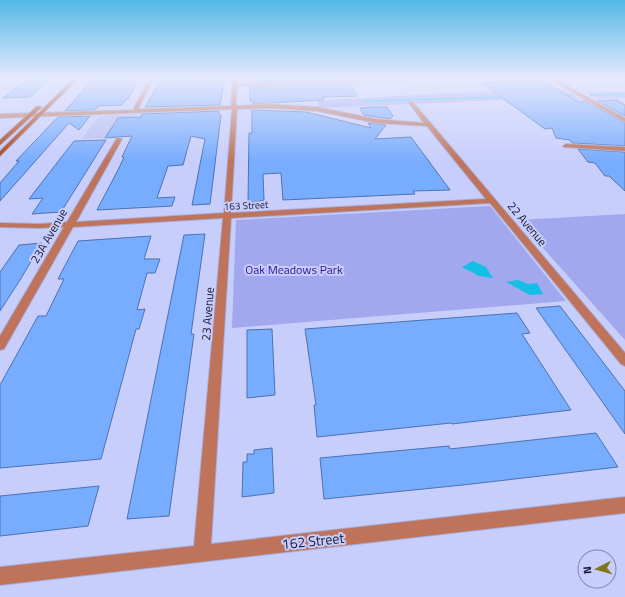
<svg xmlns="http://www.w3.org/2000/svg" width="625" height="597" viewBox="0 0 625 597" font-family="'Titillium Web',sans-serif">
  <rect width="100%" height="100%" fill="#c8cefc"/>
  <path fill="#b7bdee" d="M137,114L124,137L82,139L99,116Z"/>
  <g fill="#a1a8ee">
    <path d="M557,89L568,92L581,100L507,103L503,100L319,108L317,101L431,94Z"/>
    <path d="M625,91V98L598,99L584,92Z"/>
    <path d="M490,206L566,301L232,328L236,220Z"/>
    <path d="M625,214V340L518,220Z"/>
  </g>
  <g fill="#15bee4">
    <path d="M473,261L486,267L493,278L479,276L462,267Z"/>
    <path d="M518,280L528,284L537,283L543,294L530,295L506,282Z"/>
  </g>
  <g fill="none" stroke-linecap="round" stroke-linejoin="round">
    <g stroke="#15bee4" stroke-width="1.5">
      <path d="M563,95H573"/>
      <path d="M591,95L625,94"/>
      <path d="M364,101L505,97"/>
    </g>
  </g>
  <g fill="#78acfe" stroke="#4b72b1">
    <path d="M29,78H51L30,97L3,98Z"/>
    <path d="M94,78H136L133,83H137L128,99H126L122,105L98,106L95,110L65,111Z"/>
    <path d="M162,78H193L192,79L225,78L220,105L145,107Z"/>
    <path d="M250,78H347V79L250,82Z"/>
    <path d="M498,82H545L578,102L585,101L625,123V146L572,143L570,140L556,138L552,128L545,129L482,83Z"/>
    <path d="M350,83L357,96L323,97L324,100L253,104V101H250V87Z"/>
    <path d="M617,100L625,105V116L597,101Z"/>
    <path d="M371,107H387L393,116L390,119L364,115L360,108Z"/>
    <path d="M252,110L306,112L371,128L368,123L386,125L375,139L411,137L450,190L413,191L415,194L283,200L281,173L263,174L264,200L262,201L248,202L249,133H252Z"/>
    <path d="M219,111V115H221L210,204L192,205L205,139L191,136L183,165L168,166L157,198L175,197L172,206L97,210L119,168L124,157H122L132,136L105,138L118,118L140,117L142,114Z"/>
    <path d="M90,116L79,130L69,123L0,201V183L19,161H16L54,121L59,117Z"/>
    <path d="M106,140L61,212L32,214L43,198L29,199L74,141Z"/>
    <path d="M578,149L625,152V191L609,176H605L595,163L588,162Z"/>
    <path d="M205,234L191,334H194L169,516L127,519L184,235Z"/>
    <path d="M151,236L144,259H160L155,273H147L137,310L145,309L139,329H136L101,459L0,468V385L38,316H46L64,279H58L78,241Z"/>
    <path d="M42,243L20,280L0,311V272L19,245Z"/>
    <path d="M560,306L625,391V434L536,308Z"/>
    <path d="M517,313L530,333L522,334L571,410L452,424L451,423L317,437L314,405H316L305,329Z"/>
    <path d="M272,329L275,395L247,398V330Z"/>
    <path d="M596,433L618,467L463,485L324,499L320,458L449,446L450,449Z"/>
    <path d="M272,448L274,493L242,497L243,462H247V454H254V450Z"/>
    <path d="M99,486L88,526L0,536V496Z"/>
  </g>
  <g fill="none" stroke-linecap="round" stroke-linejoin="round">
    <defs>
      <g id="minor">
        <path d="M150,78H154L138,109L231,106L233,78H237V84L405,78H454L237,86L236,106L270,104L317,107L376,119L424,123L408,102L412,101L625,353V366L621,364L490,203L231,218L211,544L625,497V513L0,585V567L194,546L223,218L73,227L4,349L0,350V336L64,227L39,228L0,227V223L39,224L67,222L117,138L122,139L76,222L224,213L232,109L0,118V114L133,110ZM270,108L317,111L376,123L427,126L486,199L231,213L237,109Z"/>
        <path d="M464,78H553L625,118V122L550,80Z"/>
        <path d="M566,144L625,147V151L564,147L563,146Z"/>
      </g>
      <g id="secondary">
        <path d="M74,78H79L0,156V151Z"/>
        <path d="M37,106L42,107L0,145V140Z"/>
      </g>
    </defs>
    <use href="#minor" stroke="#a8add8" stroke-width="2"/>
    <use href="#secondary" stroke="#a8add8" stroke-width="2"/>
    <use href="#minor" fill="#be735a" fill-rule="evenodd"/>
    <use href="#secondary" fill="#ac3e12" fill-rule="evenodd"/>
  </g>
  <linearGradient id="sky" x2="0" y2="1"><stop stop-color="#53b8e6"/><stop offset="0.48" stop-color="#e6e9fe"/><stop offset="1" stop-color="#e6e9fe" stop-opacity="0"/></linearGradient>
  <rect width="625" height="162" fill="url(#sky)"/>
  <g text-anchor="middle" stroke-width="4" stroke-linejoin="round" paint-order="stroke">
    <g font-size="10" fill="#181936" stroke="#c8cefc">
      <text transform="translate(246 205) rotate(-3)" y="4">163 Street</text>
    </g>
    <g font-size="12" fill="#181936" stroke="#c8cefc">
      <text transform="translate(527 224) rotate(50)" y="4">22 Avenue</text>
      <text transform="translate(49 236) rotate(-60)" y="4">23A Avenue</text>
      <text transform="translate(208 314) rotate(-86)" y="4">23 Avenue</text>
    </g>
    <g font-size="12" fill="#2f0f98" stroke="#c8cefc">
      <text x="294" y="274">Oak Meadows Park</text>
    </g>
    <g font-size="14" fill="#181936" stroke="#c8cefc">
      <text transform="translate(313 541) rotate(-6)" y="5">162 Street</text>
    </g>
  </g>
  <g transform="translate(597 569) rotate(264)"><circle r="19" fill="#c8cefc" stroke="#8286ad"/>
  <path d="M0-3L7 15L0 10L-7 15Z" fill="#847517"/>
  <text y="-6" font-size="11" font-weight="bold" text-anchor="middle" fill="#181936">N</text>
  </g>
</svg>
